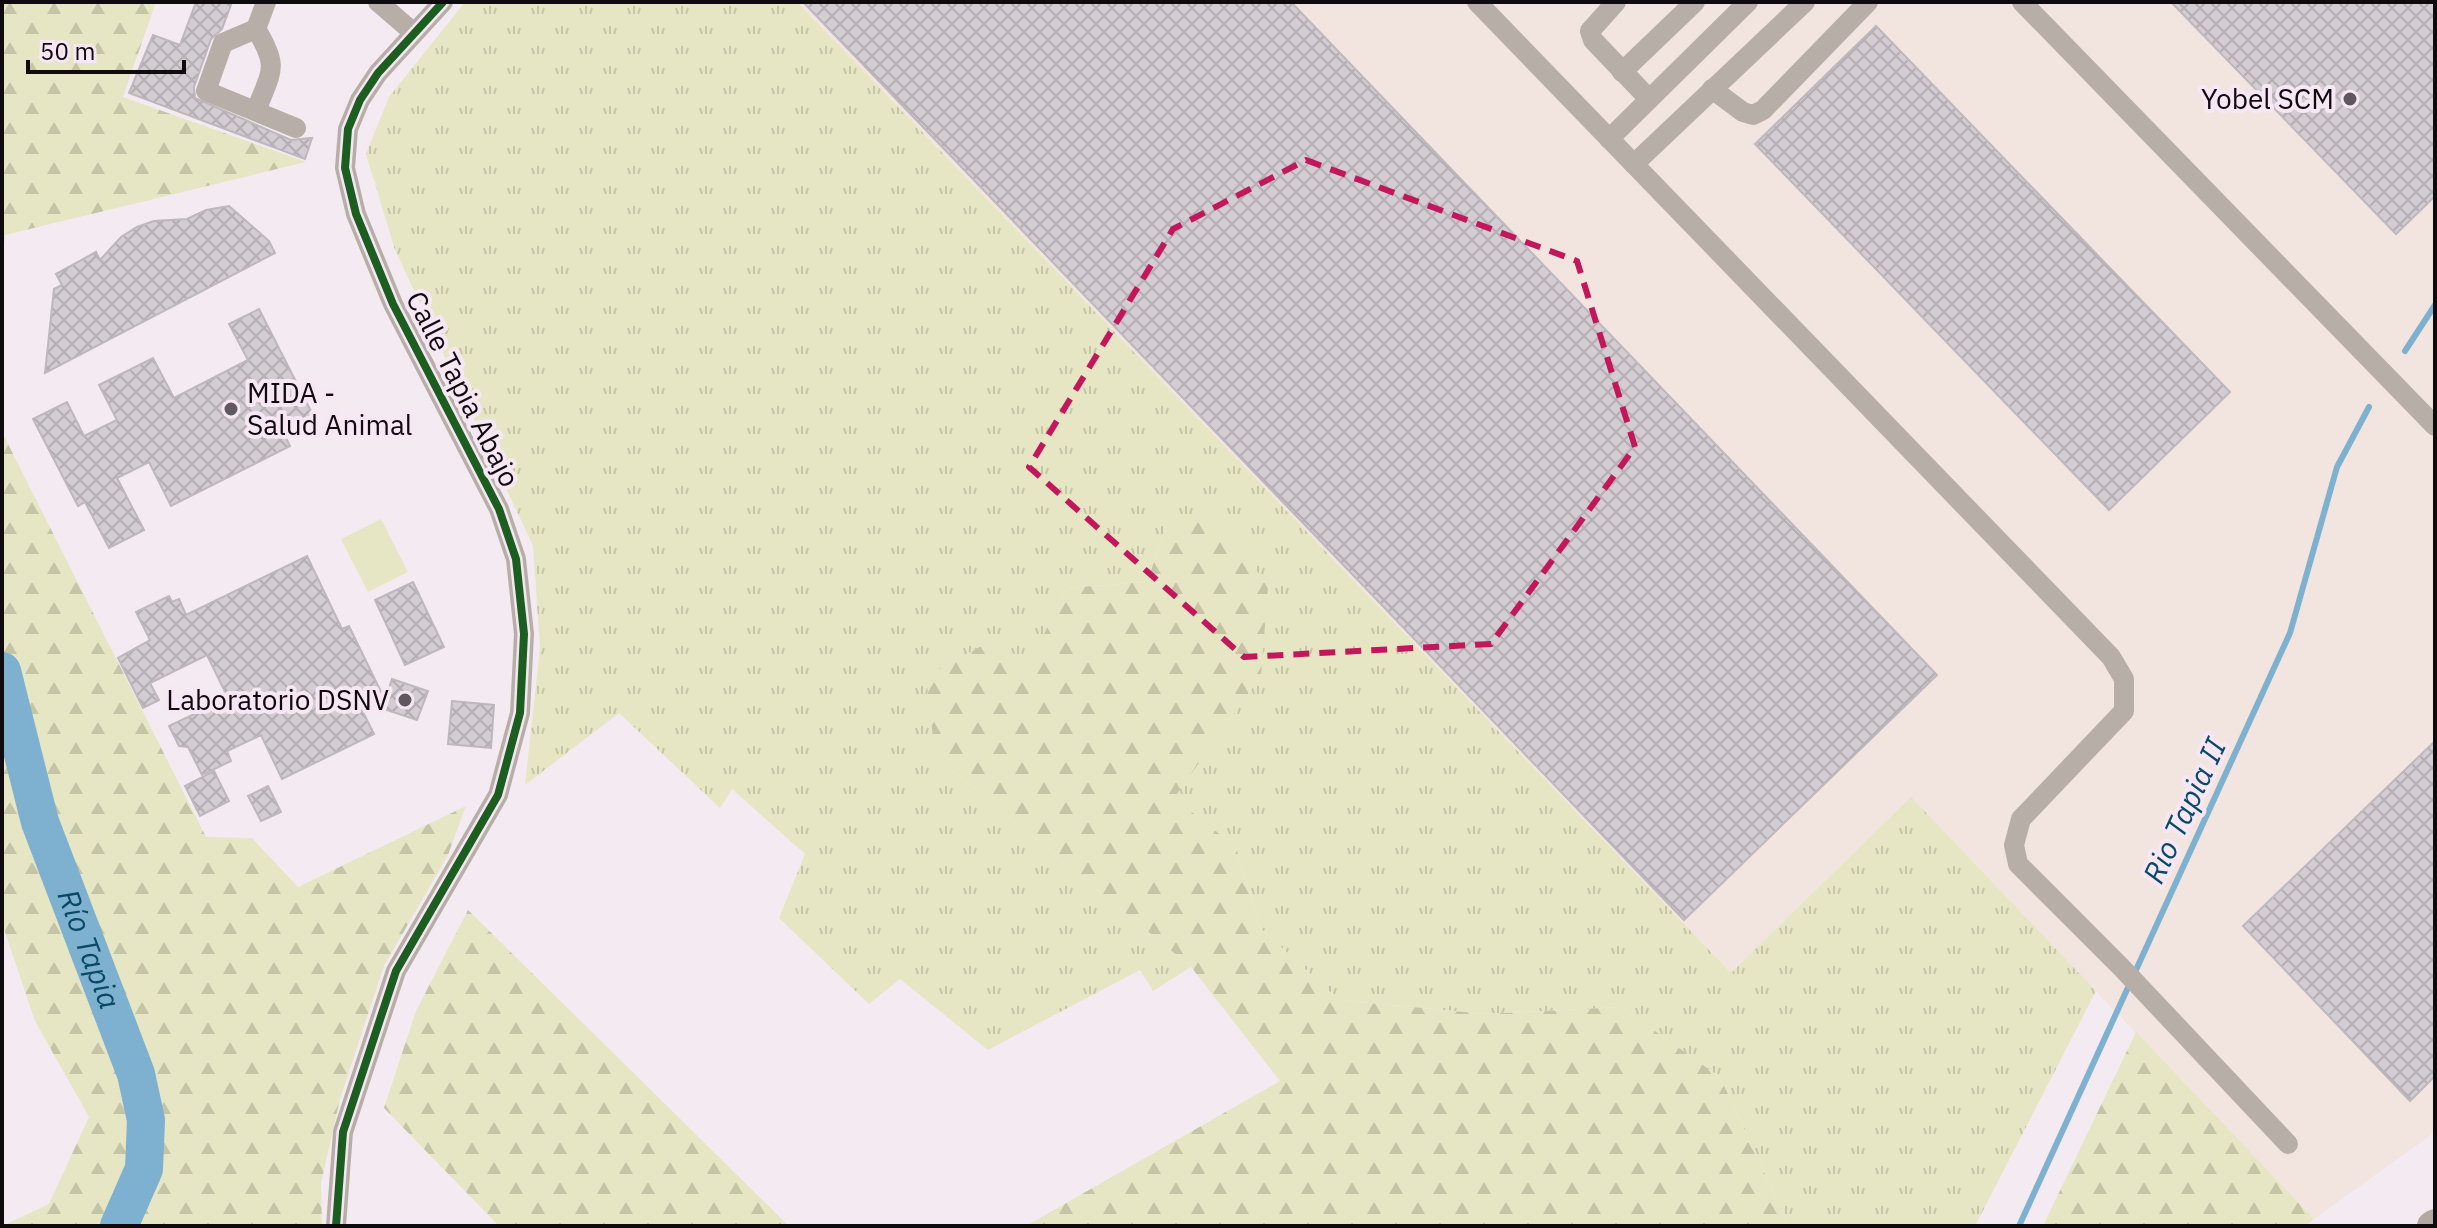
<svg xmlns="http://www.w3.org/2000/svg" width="2437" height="1228" viewBox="0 0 2437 1228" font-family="'IBM Plex Sans',sans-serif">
  <defs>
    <pattern id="grass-tufts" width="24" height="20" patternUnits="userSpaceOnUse" patternTransform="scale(2)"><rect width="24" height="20" fill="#e6e6c4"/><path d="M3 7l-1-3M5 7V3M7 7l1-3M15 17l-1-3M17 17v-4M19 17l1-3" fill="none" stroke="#c4c4a7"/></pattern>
    <pattern id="forest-firs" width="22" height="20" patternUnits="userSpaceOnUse" patternTransform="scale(2)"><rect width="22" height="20" fill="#e6e6c4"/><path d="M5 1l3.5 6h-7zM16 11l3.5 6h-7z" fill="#c4c4a7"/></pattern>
    <pattern id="building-cross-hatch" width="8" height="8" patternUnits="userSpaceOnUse" patternTransform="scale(2)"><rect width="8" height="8" fill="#d3ccd2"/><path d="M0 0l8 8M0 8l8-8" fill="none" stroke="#b4aeb3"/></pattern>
  </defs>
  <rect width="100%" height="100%" fill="#f4eaf2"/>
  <path fill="#f2e4de" d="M797,2H2435V1132L2314,1219L1911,798L1731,973Z"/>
  <path fill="url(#grass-tufts)" d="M465,2H797L1731,973L1911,797L2096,991L1975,1226H1789L1720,1077L1621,1007L1485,1014L1339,1000L1260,928L1236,847L1173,798L1261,676L1168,521L1147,582L1066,588L1030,664L935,756L1191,967L1153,991L1140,970L988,1050L900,979L869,1004L779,918L805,854L732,789L720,808L619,713L525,785L540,648L533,546L395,250L366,154L389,97Z"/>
  <g fill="url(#forest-firs)">
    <path d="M2,2H156L123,97L306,162L5,235L2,262Z"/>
    <path d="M2,432L206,837L252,838L298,887L466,806L448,855L384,966L340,1099L321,1183L322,1226H2L49,1204L89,1117L35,1021L2,923Z"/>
    <path d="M1222,520L1268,587L1261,676L1174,798L1236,847L1260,928L1339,1000L1485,1014L1621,1007L1720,1077L1789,1226H1026L1280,1081L1191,967L935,756L926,676L991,641L1030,663L1066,588L1147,582L1168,521Z"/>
    <path d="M468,910L789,1226H499L384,1108L416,1011Z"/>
    <path d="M2136,1032L2314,1219L2305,1226H2043Z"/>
  </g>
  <path fill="#e6e6c4" d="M381,519L408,572L368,592L341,539Z"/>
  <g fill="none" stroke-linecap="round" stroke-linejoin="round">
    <g stroke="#7eb1d0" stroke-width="6">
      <path d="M2405,351L2435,305"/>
      <path d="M2019,1226L2290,633L2337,467L2369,407"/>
    </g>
    <path stroke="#7eb1d0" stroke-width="38" id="s1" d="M2,671L40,822L136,1074L146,1120L144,1169L119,1226"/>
  </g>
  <g fill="url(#building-cross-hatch)" stroke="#beb7bd" stroke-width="2">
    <path d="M196,2H232L222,29L211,39L194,87L195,98L291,140L312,138L305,159L129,93L153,35L180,45Z"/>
    <path d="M803,2H1291L1937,675L1684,920Z"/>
    <path d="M2171,2H2435V196L2396,234Z"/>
    <path d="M1876,26L2230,392L2109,510L1755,144Z"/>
    <path d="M229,206L269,241L275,253L45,373L54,289L62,285L56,274L96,252L100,260L121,237L137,227L154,221L187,219L206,210Z"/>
    <path d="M259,309L316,421L285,436L290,446L171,506L149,462L117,478L144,530L109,548L85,502L78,506L33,419L67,402L84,436L117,420L99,385L153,358L174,398L248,360L229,324Z"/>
    <path d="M307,556L342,629L349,626L385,700L392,679L428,691L417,720L357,700L374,734L282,779L261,735L227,751L231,761L202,775L188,747L179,746L169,726L228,698L207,655L150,683L159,700L143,708L118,658L150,640L136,612L169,596L172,602L179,599L186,615Z"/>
    <path d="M413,582L444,647L405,665L375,600Z"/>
    <path d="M452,701L494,705L491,748L448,744Z"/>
    <path d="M2435,741V1076L2410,1101L2243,926Z"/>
    <path d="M214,771L229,801L200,816L185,786Z"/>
    <path d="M268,786L281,812L261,821L248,796Z"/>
  </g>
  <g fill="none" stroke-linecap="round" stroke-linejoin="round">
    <g stroke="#b7aea8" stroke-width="20">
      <path d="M378,2L414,33"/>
      <path d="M1477,2L2111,657L2124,679V711L2021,819L2014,845L2018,864L2121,967L2288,1144"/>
      <path d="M1616,2L1590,31L1593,40L1649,99"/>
      <path d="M2022,2L2435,426"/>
      <path d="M256,29L223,43L206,91L296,128"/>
      <path d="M256,29L266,2"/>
      <path d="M1622,72L1695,2"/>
      <path d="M1712,89L1743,112L1753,115L1763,110L1868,2"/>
      <path d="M256,111C271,71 280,68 256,29"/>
      <path d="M1609,139L1748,2"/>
      <path d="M1634,164L1805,2"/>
      <path d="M336,1226L343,1132L396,971L498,795L520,713L524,634L516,559L499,509L393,304L356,214L345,168L348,129L360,100L378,73L443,2"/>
    </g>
    <path stroke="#b3a9a3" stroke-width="30" d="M2432,1226L2435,1224"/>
    <defs>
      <path id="cycleway" d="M336,1226L343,1132L396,971L498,795L520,713L524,634L516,559L499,509L393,304L356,214L345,168L348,129L360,100L378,73L443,2"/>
    </defs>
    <use href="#cycleway" stroke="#f7e7f5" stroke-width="13"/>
    <use href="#cycleway" stroke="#1b5e20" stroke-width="8"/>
  </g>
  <path fill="none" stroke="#c2185b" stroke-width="6" stroke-dasharray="16 10" stroke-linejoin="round" d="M1306,160L1577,261L1635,447L1491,644L1244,657L1029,467L1173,229Z"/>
  <g fill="#5f585e" stroke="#f7e7f5" stroke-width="3">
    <circle cx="2350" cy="99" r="8"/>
    <circle cx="231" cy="409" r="8"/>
    <circle cx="405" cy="700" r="8"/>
  </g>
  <g text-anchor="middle" stroke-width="8" stroke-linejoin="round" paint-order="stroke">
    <g font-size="28" fill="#0f0a0e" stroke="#f7e7f5" text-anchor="end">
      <text x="2334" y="109">Yobel SCM</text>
      <text x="247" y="403" text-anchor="start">MIDA -<tspan x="247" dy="32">Salud Animal</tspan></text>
      <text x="389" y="710">Laboratorio DSNV</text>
    </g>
    <g font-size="28" fill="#0f0a0e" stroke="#f7e7f5">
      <text transform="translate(463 389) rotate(63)" y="10">Calle Tapia Abajo</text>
    </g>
    <g font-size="30" font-style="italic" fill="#084965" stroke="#f7e7f5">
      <text transform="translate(2185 811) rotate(-65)" y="10">Rio Tapia II</text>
      <text dy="10" stroke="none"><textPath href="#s1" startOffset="292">Río Tapia</textPath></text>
    </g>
  </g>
  <rect width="2437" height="1228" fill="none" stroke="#0f0a0e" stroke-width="8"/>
  <path d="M28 60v12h156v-12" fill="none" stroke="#0f0a0e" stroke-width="4"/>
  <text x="40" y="60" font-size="24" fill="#0f0a0e" stroke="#f7e7f5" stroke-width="6" paint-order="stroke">50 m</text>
</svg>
